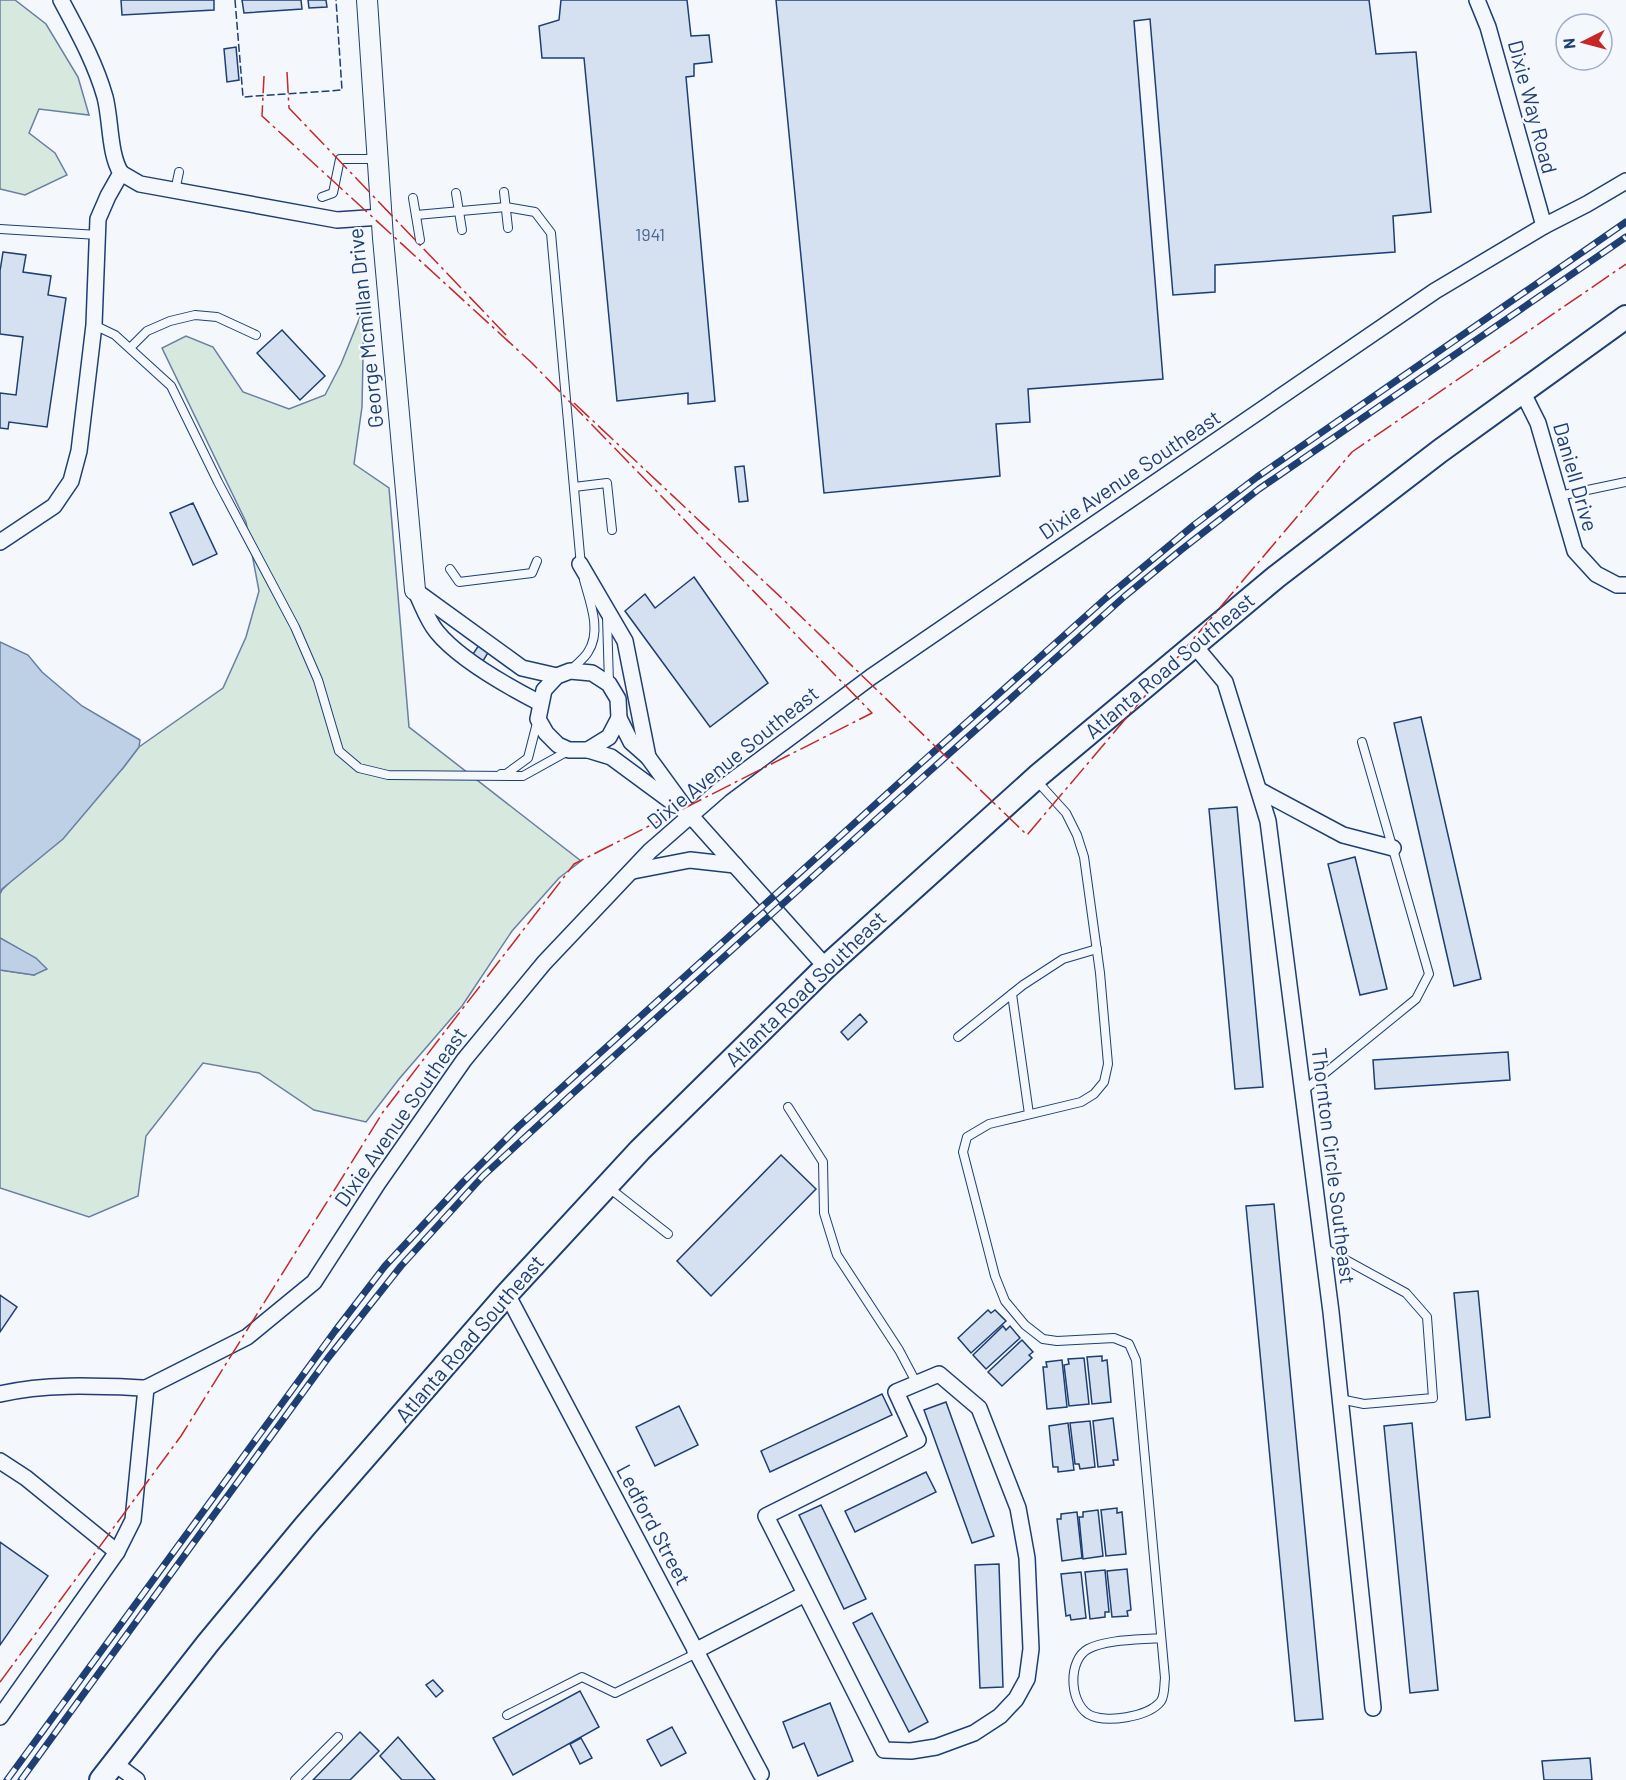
<svg xmlns="http://www.w3.org/2000/svg" width="1626" height="1780" viewBox="0 0 1626 1780" font-family="Barlow,sans-serif">
  <rect width="100%" height="100%" fill="#f4f7fb"/>
  <g fill="#d7e8df" stroke="#687fa3" stroke-width="1.5">
    <path d="M0,0H15L46,24L78,77L89,115L39,109L29,133L55,153L67,175L25,195L0,189Z"/>
    <path d="M364,307L362,407L354,464L389,488L409,727L581,861L559,878L512,931L462,1006L399,1079L366,1122L314,1110L259,1073L203,1063L146,1136L138,1196L89,1217L0,1188V970L34,975L17,948L0,938V894L2,890L123,768L139,747L223,688L246,637L259,591L246,522L162,348L186,336L213,347L243,392L289,409L325,395L341,364Z"/>
  </g>
  <g fill="#bed0e5" stroke="#687fa3" stroke-width="1.5">
    <path d="M0,642L28,655L42,672L82,706L140,740L139,747L123,768L63,839L2,889L0,894Z"/>
    <path d="M0,938L36,958L47,969L34,975L0,970Z"/>
  </g>
  <g fill="#d5e0f0" stroke="#1d3f73" stroke-width="1.5">
    <path d="M121,0H214V10L122,15Z"/>
    <path d="M242,0H301L302,9L244,13Z"/>
    <path d="M308,0H326L327,7L309,8Z"/>
    <path d="M561,0H687L691,36L709,35L712,62L694,64V76L686,77L715,401L688,404V393L617,401L584,58H542L539,26L559,20Z"/>
    <path d="M776,0H1369L1376,54L1416,52L1431,212L1393,216L1395,252L1215,265V292L1173,295L1150,19L1134,21L1163,379L1028,389L1030,422L996,424L1000,476L824,493Z"/>
    <path d="M236,47L239,80L227,82L224,49Z"/>
    <path d="M3,252L26,255L23,272L51,276L48,295L66,298L47,427L9,422L8,429L0,428V393L16,395L23,337L0,334V271Z"/>
    <path d="M282,330L325,376L300,400L257,353Z"/>
    <path d="M744,466L748,501L739,502L735,467Z"/>
    <path d="M193,503L217,554L193,565L170,513Z"/>
    <path d="M694,577L768,683L710,727L625,611L645,594L655,608Z"/>
    <path d="M479,645L489,651L483,661L473,654Z"/>
    <path d="M1421,717L1481,979L1454,986L1394,723Z"/>
    <path d="M1237,807L1263,1087L1235,1089L1209,809Z"/>
    <path d="M1355,857L1387,989L1360,995L1328,864Z"/>
    <path d="M860,1014L867,1022L848,1040L841,1032Z"/>
    <path d="M1508,1052L1510,1080L1375,1089L1373,1060Z"/>
    <path d="M781,1155L816,1189L711,1296L677,1261Z"/>
    <path d="M1274,1204L1323,1719L1295,1721L1246,1206Z"/>
    <path d="M1478,1291L1490,1417L1466,1420L1454,1293Z"/>
    <path d="M0,1295L17,1307L0,1332Z"/>
    <path d="M988,1310L991,1313L995,1310L1006,1321L971,1353L958,1338Z"/>
    <path d="M1003,1326L1006,1330L1010,1326L1020,1338L986,1369L973,1355Z"/>
    <path d="M1022,1340L1033,1352L1029,1355L1032,1358L1002,1386L988,1372Z"/>
    <path d="M1102,1356V1361L1107,1360L1111,1402L1092,1404L1087,1357Z"/>
    <path d="M1084,1358L1089,1404L1069,1406L1064,1365L1069,1364L1068,1359Z"/>
    <path d="M1062,1360L1067,1407L1047,1409L1043,1367H1047L1046,1362Z"/>
    <path d="M882,1394L892,1415L770,1472L761,1451Z"/>
    <path d="M946,1402L994,1536L972,1543L924,1410Z"/>
    <path d="M679,1406L698,1445L655,1466L636,1427Z"/>
    <path d="M1113,1418L1118,1460H1113L1114,1465L1098,1467L1093,1421Z"/>
    <path d="M1090,1421L1095,1467L1080,1469L1079,1464H1075L1070,1423Z"/>
    <path d="M1068,1423L1074,1470L1058,1472V1467H1053L1049,1426Z"/>
    <path d="M1412,1423L1438,1690L1410,1693L1384,1426Z"/>
    <path d="M926,1472L936,1492L855,1532L845,1511Z"/>
    <path d="M821,1505L866,1599L844,1609L799,1515Z"/>
    <path d="M1117,1508V1513L1122,1512L1126,1554L1106,1556L1101,1510Z"/>
    <path d="M1098,1510L1103,1556L1083,1559L1079,1517H1083V1512Z"/>
    <path d="M1077,1512L1082,1558L1062,1561L1057,1519H1061V1514Z"/>
    <path d="M0,1542L48,1576L0,1645Z"/>
    <path d="M999,1564L1003,1687L980,1688L975,1565Z"/>
    <path d="M1127,1569L1131,1610L1127,1611L1128,1616L1112,1617L1107,1571Z"/>
    <path d="M1105,1570L1109,1612H1105V1617L1090,1619L1085,1572Z"/>
    <path d="M1081,1572L1086,1618L1071,1620L1070,1615L1066,1616L1061,1574Z"/>
    <path d="M872,1613L928,1722L909,1732L853,1623Z"/>
    <path d="M433,1680L443,1691L436,1697L426,1685Z"/>
    <path d="M580,1691L599,1727L513,1775L493,1738Z"/>
    <path d="M830,1703L853,1761L818,1776L804,1743L793,1748L783,1722Z"/>
    <path d="M672,1727L686,1753L661,1766L647,1740Z"/>
    <path d="M360,1732L379,1751L350,1780H313Z"/>
    <path d="M398,1737L435,1780H402L380,1756Z"/>
    <path d="M581,1738L592,1758L580,1764L570,1744Z"/>
    <path d="M1590,1758L1592,1780H1544L1542,1761Z"/>
  </g>
  <g fill="none" stroke-linecap="round" stroke-linejoin="round">
    <defs>
      <g id="service">
        <path d="M175,191L179,172"/>
        <path d="M504,192L508,228"/>
        <path d="M456,193L462,230"/>
        <path d="M322,197L333,193L340,159H376"/>
        <path d="M413,198L420,240"/>
        <path d="M416,215L506,207L535,212L551,233L581,566"/>
        <path d="M0,229L98,235"/>
        <path d="M94,325L115,335L171,386L218,482L295,627L318,680L339,751L359,768L388,775L523,776L568,751"/>
        <path d="M130,348L147,331L170,321L195,315L217,317L256,335"/>
        <path d="M574,487L607,483L612,530"/>
        <path d="M1559,496L1626,482"/>
        <path d="M450,569L459,582L532,573L537,561"/>
        <path d="M607,617L609,683"/>
        <path d="M571,670C576,664 584,659 588,652C602,631 590,602 584,580"/>
        <path d="M501,774H506L528,758L538,719"/>
        <path d="M1036,780L1066,813L1077,835L1084,857L1100,973L1108,1064L1104,1082L1094,1094L1081,1102L989,1124L967,1137L963,1152L995,1276L1005,1301L1025,1325L1043,1339L1057,1341L1114,1338L1129,1344L1136,1360L1165,1678C1164,1685 1165,1695 1161,1701C1149,1717 1105,1724 1088,1714C1069,1701 1068,1660 1088,1649C1107,1639 1140,1640 1161,1638"/>
        <path d="M1012,994L1029,1114"/>
        <path d="M958,1037L1023,985L1063,959L1097,949"/>
        <path d="M1303,1091L1416,999L1429,974L1362,742"/>
        <path d="M788,1107L823,1162L824,1213L837,1255L899,1350L917,1384"/>
        <path d="M608,1187L668,1234"/>
        <path d="M1324,1248L1406,1293L1427,1317L1433,1398L1364,1404L1340,1399"/>
        <path d="M507,1715L582,1677L615,1693L697,1653"/>
        <path d="M295,1780L338,1737"/>
      </g>
      <g id="minor">
        <path d="M1477,0L1488,27L1544,226"/>
        <path d="M121,173L140,184L337,220L382,217"/>
        <path d="M1522,391L1538,423L1575,551L1596,574L1617,585H1626"/>
        <path d="M0,542L54,506L71,481L79,451L94,325L98,219L108,196L121,173C109,154 111,120 105,97C95,62 78,32 61,0"/>
        <path d="M580,564L625,641L648,757"/>
        <path d="M415,590C422,604 427,620 437,632C460,660 507,686 540,703"/>
        <path d="M420,594L522,668L557,676"/>
        <path d="M1194,645L1225,682L1268,821L1331,1312L1373,1708"/>
        <path d="M588,750L609,737L619,718"/>
        <path d="M1259,790L1343,835L1393,848"/>
        <path d="M691,816L611,757L588,750H569L558,745L546,733L538,719L544,690L557,676L570,671L592,673L609,684L618,699L619,718L631,742L648,757L691,816L826,967"/>
        <path d="M633,871L690,860L735,865"/>
        <path d="M507,1294L761,1774"/>
        <path d="M939,1374L979,1408L1018,1508L1027,1558L1031,1649L1027,1679L1016,1699L1000,1716L974,1733L936,1747L911,1751L884,1750L766,1516L918,1440L896,1392Z"/>
        <path d="M0,1394C47,1383 98,1386 146,1388"/>
        <path d="M0,1461L26,1478L117,1552"/>
        <path d="M695,1651L805,1594"/>
        <path d="M0,1717L117,1552L133,1520L146,1388L247,1337L314,1282L378,1183L464,1060L544,963L650,851L721,789L871,677L1435,291L1544,226L1587,204L1626,181"/>
        <path d="M114,1763L137,1780"/>
      </g>
      <path id="tertiary" d="M367,0L383,238L415,590"/>
      <path id="secondary" d="M101,1780L208,1643L306,1525L507,1294L640,1150L826,967L1039,775L1276,577L1440,451L1626,317"/>
    </defs>
    <use href="#service" stroke="#1d3f73" stroke-width="10"/>
    <use href="#minor" stroke="#1d3f73" stroke-width="18"/>
    <use href="#tertiary" stroke="#1d3f73" stroke-width="22"/>
    <use href="#secondary" stroke="#1d3f73" stroke-width="26"/>
    <use href="#service" stroke="#f4f7fb" stroke-width="8"/>
    <use href="#minor" stroke="#f4f7fb" stroke-width="15"/>
    <use href="#tertiary" stroke="#f4f7fb" stroke-width="20"/>
    <use href="#secondary" stroke="#f4f7fb" stroke-width="22"/>
    <defs>
      <g id="rail">
        <path d="M7,1780L335,1331L385,1266L463,1182L518,1127L920,764L1106,598L1194,525L1257,477L1626,222"/>
        <path d="M21,1780L328,1358L401,1266L483,1176L570,1096L921,779L1125,596L1181,550L1259,489L1626,237"/>
      </g>
    </defs>
    <use href="#rail" stroke="#1d3f73" stroke-width="7"/>
    <use href="#rail" stroke="#f4f7fb" stroke-width="4.5" stroke-dasharray="14" stroke-linecap="butt"/>
    <path stroke="#1d3f73" stroke-width="1.5" stroke-dasharray="8 3" stroke-linecap="butt" d="M235,0L243,97L342,90L336,0"/>
    <g stroke="#c62828" stroke-width="1.5" stroke-dasharray="21 4.5 3 4.5" stroke-linecap="butt">
      <path d="M287,72L289,108L506,335"/>
      <path d="M574,403L789,605L1027,835L1352,452L1626,264"/>
      <path d="M0,1682L181,1436L383,1112L574,864L872,713L532,363L262,116L264,76"/>
    </g>
  </g>
  <g text-anchor="middle" stroke-width="4.5" stroke-linejoin="round" paint-order="stroke">
    <g font-size="18" fill="#4b6792">
      <text x="650" y="241">1941</text>
    </g>
    <g font-size="21" fill="#1d3f73" stroke="#f4f7fb">
      <text transform="translate(1532 107) rotate(75)" y="7">Dixie Way Road</text>
      <text transform="translate(366 328) rotate(-96)" y="7">George Mcmillan Drive</text>
      <text transform="translate(1130 475) rotate(-34)" y="7">Dixie Avenue Southeast</text>
      <text transform="translate(1575 477) rotate(74)" y="7">Daniell Drive</text>
      <text transform="translate(1170 666) rotate(-40)" y="7">Atlanta Road Southeast</text>
      <text transform="translate(733 758) rotate(-39)" y="7">Dixie Avenue Southeast</text>
      <text transform="translate(806 989) rotate(-44)" y="7">Atlanta Road Southeast</text>
      <text transform="translate(401 1117) rotate(-55)" y="7">Dixie Avenue Southeast</text>
      <text transform="translate(1333 1166) rotate(83)" y="7">Thornton Circle Southeast</text>
      <text transform="translate(470 1339) rotate(-49)" y="7">Atlanta Road Southeast</text>
      <text transform="translate(653 1525) rotate(62)" y="7">Ledford Street</text>
    </g>
  </g>
  <g transform="translate(1584 42) rotate(264)"><circle r="28" fill="#f4f7fb" stroke="#9eadc5" stroke-width="1.5"/>
  <path d="M0-4.5L10 22L0 15L-10 22Z" fill="#c62828"/>
  <text y="-9" font-size="16" font-weight="bold" text-anchor="middle" fill="#1d3f73">N</text>
  </g>
</svg>
